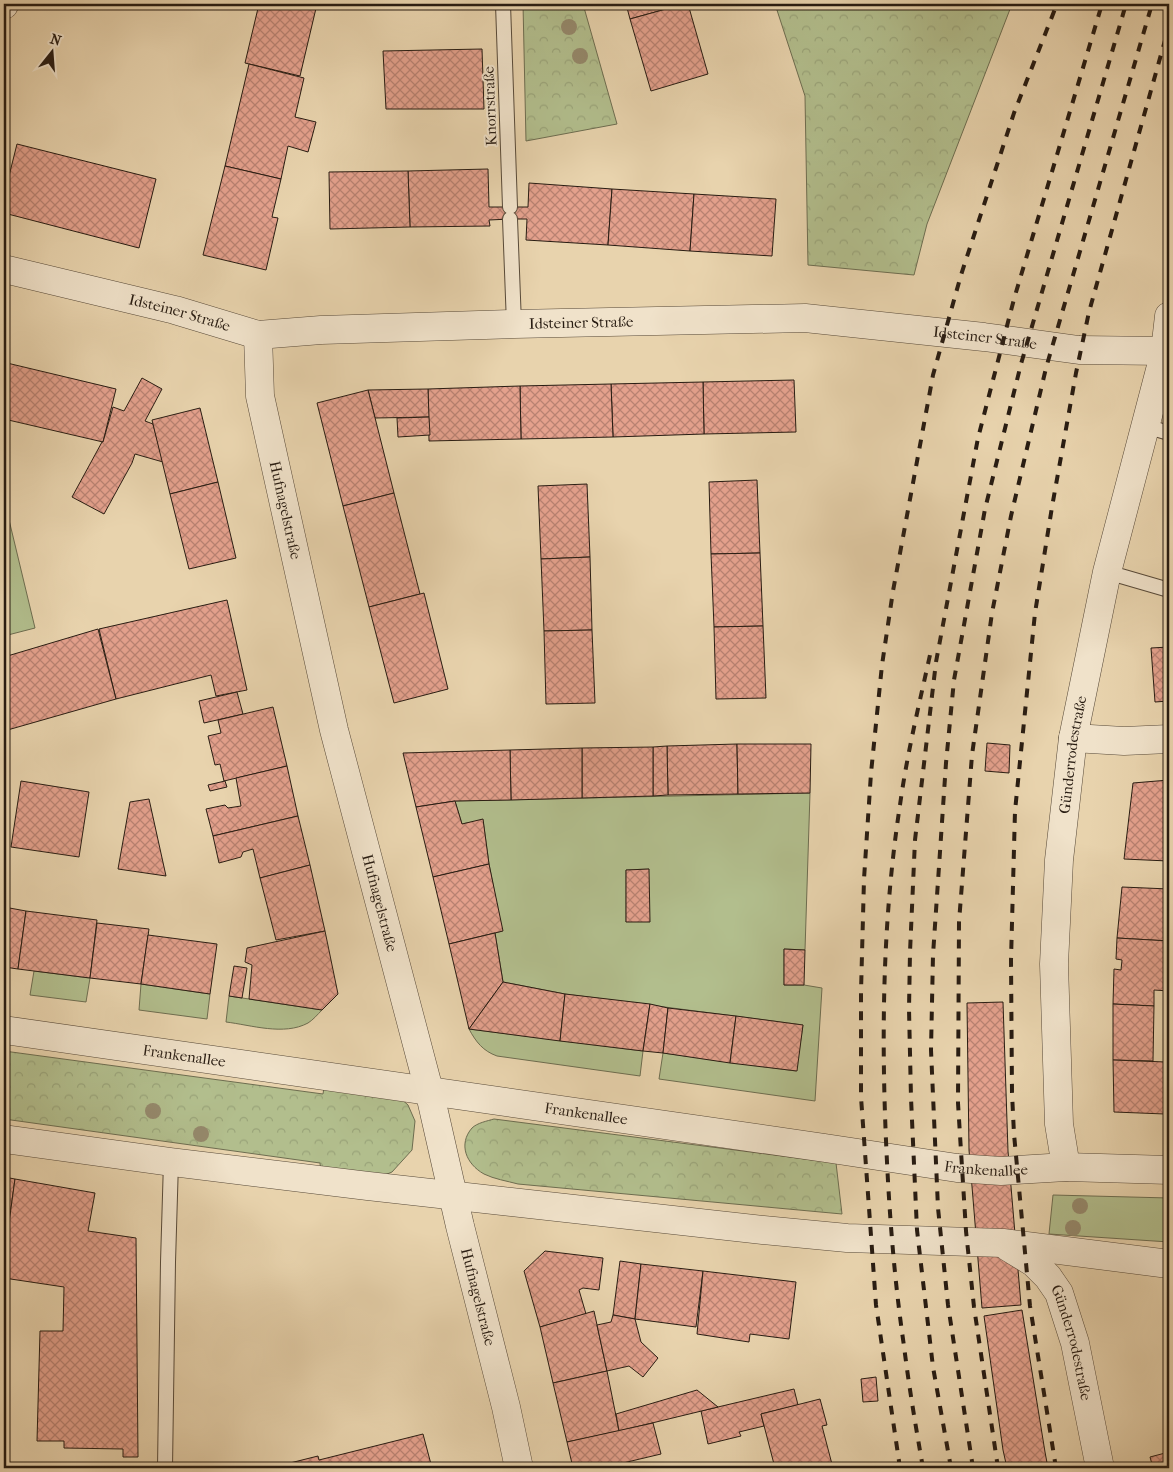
<svg xmlns="http://www.w3.org/2000/svg" width="1173" height="1472" viewBox="0 0 1173 1472" font-family="'IM FELL French Canon',serif">
  <defs>
    <pattern id="park-crowns" width="20" height="18" patternUnits="userSpaceOnUse" patternTransform="scale(1.25)"><rect width="20" height="18" fill="#b2be8d"/><path d="M2 6a3 3 0 1 1 6 0M12 15a3 3 0 1 1 6 0" fill="none" stroke="#99a379"/></pattern>
    <pattern id="building-cross-hatch" width="8" height="8" patternUnits="userSpaceOnUse" patternTransform="scale(1.25)"><rect width="8" height="8" fill="#e4a18d"/><path d="M0 0l8 8M0 8l8-8" fill="none" stroke="#b98272"/></pattern>
  </defs>
  <rect width="100%" height="100%" fill="#e8d3ad"/>
  <filter id="stains"><feTurbulence type="fractalNoise" baseFrequency=".004" numOctaves="4"/><feColorMatrix values="0 0 0 0 .2 0 0 0 0 .09 0 0 0 0 .02 0 0 0 .5 -.17"/></filter>
  <radialGradient id="worn" r=".72"><stop offset=".6" stop-color="#630" stop-opacity="0"/><stop offset="1" stop-color="#630" stop-opacity=".3"/></radialGradient>
  <g fill="url(#park-crowns)" stroke="#6d6d50">
    <path d="M523,4H583L617,124L526,141Z"/>
    <path d="M775,4H1012L927,224L914,275L808,265L805,96Z"/>
    <path d="M4,1051L323,1094L325,1081L390,1089L408,1105L415,1121L412,1150L392,1172L370,1181L321,1175L320,1163L4,1119Z"/>
    <path d="M494,1119L836,1163L842,1214L518,1184C507,1181 494,1179 484,1174C466,1164 458,1144 472,1128C477,1123 487,1121 494,1119Z"/>
  </g>
  <g fill="#b2be8d" stroke="#6d6d50" fill-rule="evenodd">
    <path d="M4,499L35,628L4,636Z"/>
    <path d="M810,793L805,950L784,949V985H804L822,988L815,1101L659,1079L663,1053L796,1071L803,1025L565,994L503,982L495,933L502,931L489,864L483,820L462,824L455,801ZM649,869L626,922V870Z"/>
    <path d="M34,971L90,978L86,1002L30,995Z"/>
    <path d="M141,984L210,994L207,1019L139,1010Z"/>
    <path d="M229,996L322,1010C318,1014 313,1020 308,1023C284,1036 251,1025 226,1022Z"/>
    <path d="M469,1029L643,1051L640,1076L497,1056C483,1051 476,1042 469,1029Z"/>
    <path d="M1053,1195L1169,1198V1242L1049,1234Z"/>
  </g>
  <g fill="url(#building-cross-hatch)" stroke="#281c12">
    <path d="M259,4H317L300,76L245,63Z"/>
    <path d="M410,4H463V5L410,7Z"/>
    <path d="M626,4H684L630,19Z"/>
    <path d="M684,4H688L708,74L651,91L630,19Z"/>
    <path d="M482,49L484,109H386L383,51Z"/>
    <path d="M249,64L304,78L295,117L316,122L308,152L288,146L281,179L225,166Z"/>
    <path d="M17,144L156,179L139,248L4,213V196Z"/>
    <path d="M225,166L281,179L272,217L278,218L266,270L203,255Z"/>
    <path d="M488,169L489,207H510V219L489,220L490,226L410,227L408,171Z"/>
    <path d="M408,171L410,227L330,229L329,172Z"/>
    <path d="M529,183L612,189L608,245L526,240L527,219H510V207H528Z"/>
    <path d="M612,189L694,194L690,251L608,245Z"/>
    <path d="M694,194L776,199L772,256L690,251Z"/>
    <path d="M7,363L116,389L103,442L4,419V375Z"/>
    <path d="M142,378L162,389L145,421L153,424L163,462L135,454L132,463L104,514L72,497L102,442H103L113,407L124,411Z"/>
    <path d="M794,380L796,432L704,434L703,382Z"/>
    <path d="M703,382L704,434L613,437L611,384Z"/>
    <path d="M611,384L613,437L521,439L520,386Z"/>
    <path d="M520,386L521,439L429,441L428,389Z"/>
    <path d="M428,389L429,417L375,418L368,390Z"/>
    <path d="M368,390L394,493L343,506L317,403Z"/>
    <path d="M200,408L218,482L170,494L152,420Z"/>
    <path d="M429,417L430,435L398,437L397,418Z"/>
    <path d="M757,480L760,553L711,554L709,482Z"/>
    <path d="M218,482L236,558L189,569L170,494Z"/>
    <path d="M587,484L590,557L541,559L538,486Z"/>
    <path d="M394,493L420,594L369,607L343,506Z"/>
    <path d="M760,553L763,626L714,627L711,554Z"/>
    <path d="M590,557L592,630L544,631L541,559Z"/>
    <path d="M424,593L448,689L394,703L369,607Z"/>
    <path d="M227,600L247,690L216,696L211,675L116,699L99,629Z"/>
    <path d="M763,626L766,698L716,699L714,627Z"/>
    <path d="M98,629L116,699L4,731V657Z"/>
    <path d="M592,630L595,703L546,704L544,631Z"/>
    <path d="M1169,647V701L1155,702L1151,648Z"/>
    <path d="M237,692L243,714L204,723L199,701Z"/>
    <path d="M273,707L287,766L224,781L220,764L215,765L208,736L221,733L218,720Z"/>
    <path d="M987,743L1010,745L1009,773L985,771Z"/>
    <path d="M737,744L738,794L668,795L667,746Z"/>
    <path d="M737,744H811L810,793L738,794Z"/>
    <path d="M667,746L668,795L653,796V747Z"/>
    <path d="M653,747V796L582,798V748Z"/>
    <path d="M582,748V798L511,800L510,750Z"/>
    <path d="M510,750L511,800L455,801L416,807L403,753Z"/>
    <path d="M287,766L298,816L213,836L206,809L225,805L228,808L241,806L236,778Z"/>
    <path d="M1169,780L1168,861L1124,859L1133,783Z"/>
    <path d="M21,781L89,792L79,857L11,847Z"/>
    <path d="M225,781L227,787L210,791L208,785Z"/>
    <path d="M149,799L166,876L118,869L130,802Z"/>
    <path d="M455,801L462,824L483,819L489,864L433,877L416,807Z"/>
    <path d="M298,816L310,865L260,878L253,849L243,852L241,857L219,863L213,836Z"/>
    <path d="M489,864L503,931L449,944L433,877Z"/>
    <path d="M310,865L325,931L276,940L260,878Z"/>
    <path d="M649,869L650,922H626V870Z"/>
    <path d="M1122,887L1169,889V941L1117,938Z"/>
    <path d="M4,907L26,911L18,969L4,967Z"/>
    <path d="M26,911L97,920L90,978L18,969Z"/>
    <path d="M97,923L149,929L141,984L90,978Z"/>
    <path d="M325,931L338,994L322,1010L249,999L252,965L245,962L247,948Z"/>
    <path d="M495,933L503,982L469,1029L449,944Z"/>
    <path d="M148,935L217,944L210,994L141,984Z"/>
    <path d="M1117,938L1169,941V991L1154,990V1006L1113,1004L1114,969L1121,970L1122,960L1116,959Z"/>
    <path d="M784,949L805,950L804,985H784Z"/>
    <path d="M234,966L247,968L242,998L229,996Z"/>
    <path d="M503,982L565,994L560,1041L469,1029Z"/>
    <path d="M565,994L650,1004L643,1051L560,1041Z"/>
    <path d="M1003,1002L1008,1151L1021,1305L982,1308L969,1150L967,1003Z"/>
    <path d="M650,1004L668,1008L663,1053L643,1051Z"/>
    <path d="M1113,1004L1154,1006L1153,1061L1113,1060Z"/>
    <path d="M668,1008L736,1016L730,1063L663,1053Z"/>
    <path d="M736,1016L803,1025L797,1071L730,1063Z"/>
    <path d="M1113,1060L1166,1062L1165,1114L1114,1112Z"/>
    <path d="M1166,1062H1169V1114H1165Z"/>
    <path d="M4,1177L15,1179L4,1259Z"/>
    <path d="M15,1179L95,1193L88,1231L136,1238L138,1457H123V1449L64,1448V1441H37L40,1331H63L64,1287L4,1278V1259Z"/>
    <path d="M545,1251L603,1258L599,1290L583,1288L579,1290L586,1314L540,1327L524,1271Z"/>
    <path d="M620,1261L641,1264L635,1319L613,1315Z"/>
    <path d="M641,1264L703,1271L696,1327L635,1319Z"/>
    <path d="M703,1271L796,1282L789,1339L750,1334L749,1342L697,1334Z"/>
    <path d="M1022,1310L1045,1452L1048,1468H1007L1003,1450L984,1316Z"/>
    <path d="M594,1311L607,1371L553,1383L540,1327Z"/>
    <path d="M613,1315L635,1319L641,1342L658,1358L643,1377L629,1366L607,1371L597,1325L611,1322Z"/>
    <path d="M607,1371L619,1431L567,1442L553,1383Z"/>
    <path d="M876,1377L878,1401L863,1402L861,1379Z"/>
    <path d="M794,1389L798,1405L761,1414L764,1426L739,1432L741,1436L708,1444L701,1411Z"/>
    <path d="M697,1390L718,1407L619,1431L616,1414Z"/>
    <path d="M820,1399L827,1425L822,1426L833,1468H775L761,1414Z"/>
    <path d="M653,1423L661,1454L623,1463L625,1468H573L567,1442Z"/>
    <path d="M423,1434L432,1468H270L318,1456L319,1460Z"/>
    <path d="M1169,1452V1468H1153L1150,1457Z"/>
  </g>
  <g fill="none" stroke-linecap="round" stroke-linejoin="round">
    <defs>
      <g id="service">
        <path d="M503,4L510,207"/>
        <path d="M510,219L514,324"/>
        <path d="M1145,426L1169,433"/>
        <path d="M1107,572L1169,590"/>
        <path d="M165,1468L168,1262L171,1162"/>
      </g>
      <g id="minor">
        <path d="M4,5V4"/>
        <path id="s1" d="M4,269L175,310L258,335L321,330L514,324L805,318L984,337L1079,350L1165,351L1169,349"/>
        <path id="s2" d="M258,335L260,396L334,730L429,1090L460,1226L506,1407L519,1468"/>
        <path d="M1073,738L1124,741L1169,739"/>
        <path id="s3" d="M4,1030L825,1148L957,1168L1001,1171L1066,1167L1169,1170"/>
        <path d="M4,1139L171,1162L368,1186L763,1230L847,1238L1003,1243L1169,1264"/>
        <path id="s4" d="M1066,1167L1059,1124L1054,964L1059,860L1073,738L1107,572L1165,351L1169,316"/>
        <path id="s5" d="M1008,1247L1034,1263L1048,1277L1059,1293L1075,1343L1100,1468"/>
      </g>
    </defs>
    <use href="#service" stroke="#584a39" stroke-width="16"/>
    <use href="#minor" stroke="#584a39" stroke-width="29"/>
    <use href="#service" stroke="#f0e2ca" stroke-width="14"/>
    <use href="#minor" stroke="#f0e2ca" stroke-width="28"/>
    <g stroke="#281c12" stroke-width="4" stroke-dasharray="9 9" stroke-linecap="butt">
      <path d="M900,1468L876,1305L861,1097V992L864,879L871,773L882,665L893,591L933,375L961,275L1014,113L1057,4"/>
      <path d="M923,1468C916,1428 909,1387 904,1346C895,1285 890,1223 887,1162C881,1043 882,922 900,805C907,754 919,705 930,655"/>
      <path d="M951,1468L933,1367L917,1230L911,1098L909,1009L910,952L915,840L936,662L978,438L1014,299L1102,4"/>
      <path d="M973,1468L948,1305L938,1208L931,1050L933,955L946,763L954,680L985,509L1021,364L1126,4"/>
      <path d="M998,1468L974,1307L966,1231L958,1103L959,922L972,755L992,613L1011,516L1046,368L1152,4"/>
      <path d="M1056,1468L1030,1306L1014,1134L1012,1093L1011,960L1015,811L1035,613L1052,507L1076,373L1089,312L1169,26"/>
    </g>
  </g>
  <g fill="#95896c">
    <circle cx="569" cy="27" r="8"/>
    <circle cx="580" cy="56" r="8"/>
    <circle cx="153" cy="1111" r="8"/>
    <circle cx="201" cy="1134" r="8"/>
    <circle cx="1080" cy="1206" r="8"/>
    <circle cx="1073" cy="1228" r="8"/>
  </g>
  <g text-anchor="middle" stroke-width="4" stroke-linejoin="round" paint-order="stroke">
    <g font-size="15" fill="#281c12" stroke="#f0e2ca">
      <text transform="translate(490 106) rotate(-92)" y="5">Knorrstraße</text>
      <text dy="5" stroke="none"><textPath href="#s1" startOffset="181">Idsteiner Straße</textPath></text>
      <text dy="5" stroke="none"><textPath href="#s1" startOffset="586">Idsteiner Straße</textPath></text>
      <text dy="5" stroke="none"><textPath href="#s1" startOffset="991">Idsteiner Straße</textPath></text>
      <text dy="5" stroke="none"><textPath href="#s2" startOffset="178">Hufnagelstraße</textPath></text>
      <text dy="5" stroke="none"><textPath href="#s4" startOffset="414">Günderrodestraße</textPath></text>
      <text dy="5" stroke="none"><textPath href="#s2" startOffset="582">Hufnagelstraße</textPath></text>
      <text dy="5" stroke="none"><textPath href="#s3" startOffset="182">Frankenallee</textPath></text>
      <text dy="5" stroke="none"><textPath href="#s3" startOffset="588">Frankenallee</textPath></text>
      <text dy="5" stroke="none"><textPath href="#s3" startOffset="992">Frankenallee</textPath></text>
      <text dy="5" stroke="none"><textPath href="#s2" startOffset="988">Hufnagelstraße</textPath></text>
      <text dy="5" stroke="none"><textPath href="#s5" startOffset="121">Günderrodestraße</textPath></text>
    </g>
  </g>
  <rect width="1173" height="1472" fill="none" stroke="#e8d3ad" stroke-width="20"/>
  <rect x="5" y="5" width="1163" height="1462" fill="none" stroke="#281c12" stroke-width="2.5"/>
  <rect x="10" y="10" width="1153" height="1452" fill="none" stroke="#281c12"/>
  <g transform="translate(52 52) rotate(17)" stroke="#f0e2ca" stroke-width="4" paint-order="stroke">
  <path d="M0-4L9 19L0 12L-9 19Z" fill="#281c12"/>
  <text y="-8" font-size="14" font-weight="bold" text-anchor="middle" fill="#281c12">N</text>
  </g>
  <rect width="100%" height="100%" filter="url(#stains)"/>
  <rect width="100%" height="100%" fill="url(#worn)"/>
</svg>
